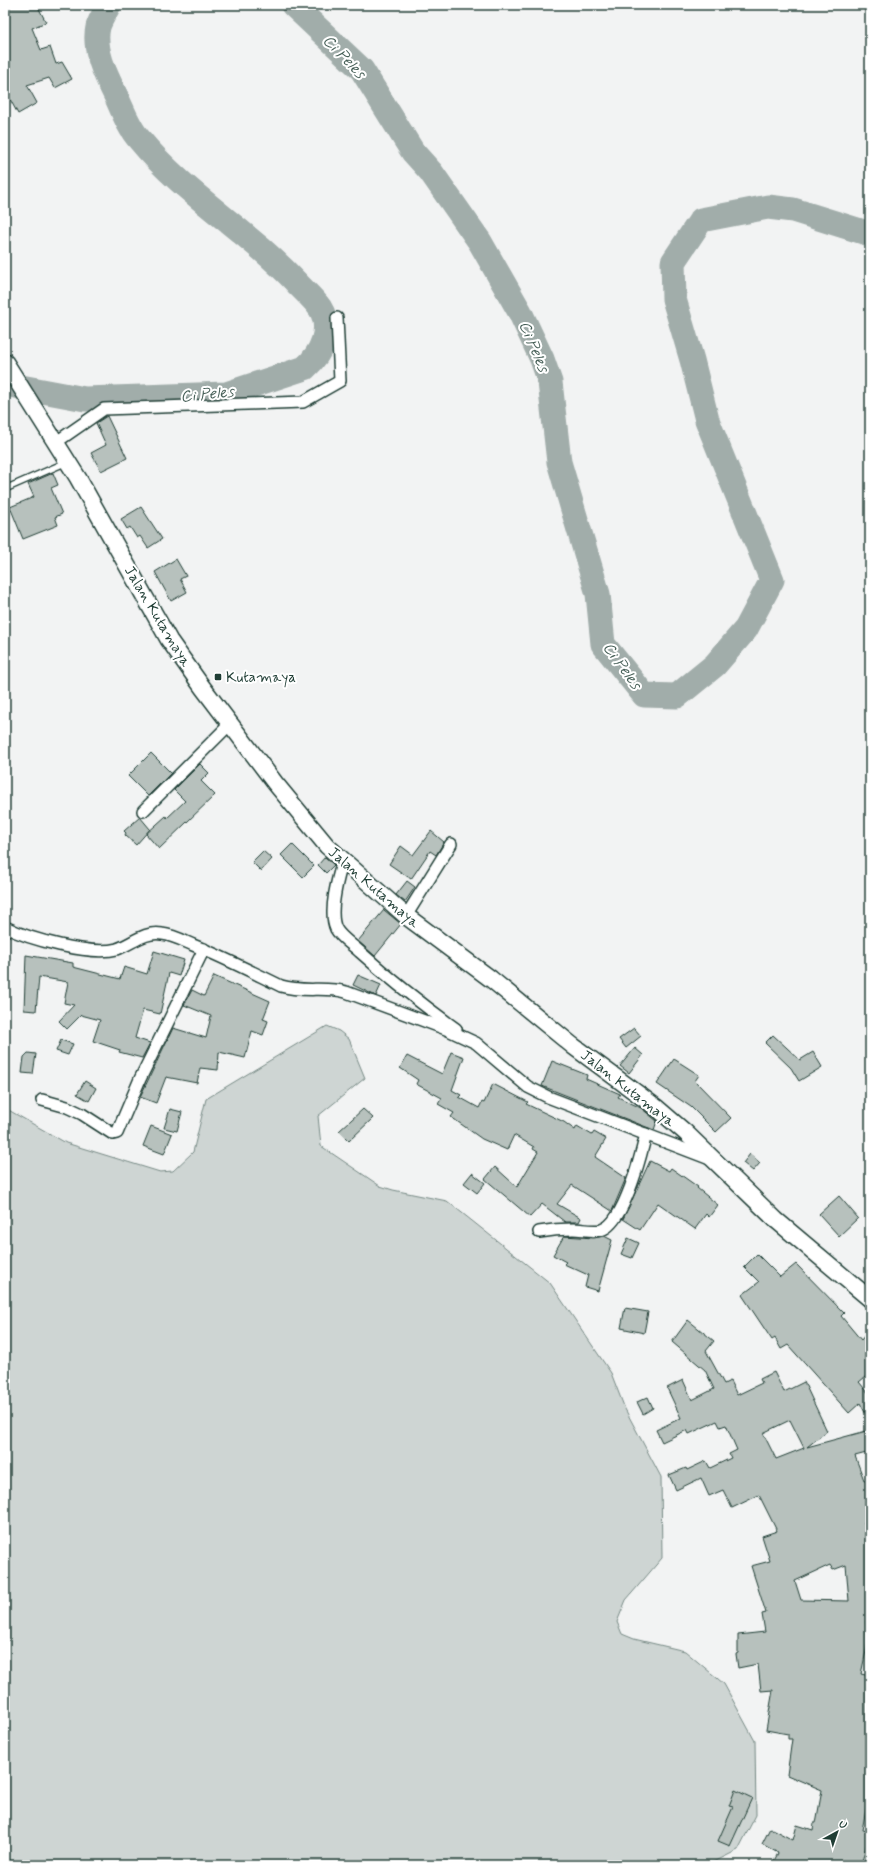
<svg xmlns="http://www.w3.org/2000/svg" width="875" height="1870" viewBox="0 0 875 1870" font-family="Mynerve,sans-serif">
  <rect width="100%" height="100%" fill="#f2f3f3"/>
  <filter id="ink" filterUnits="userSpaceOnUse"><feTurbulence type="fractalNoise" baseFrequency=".025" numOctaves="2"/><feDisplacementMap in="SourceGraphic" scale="8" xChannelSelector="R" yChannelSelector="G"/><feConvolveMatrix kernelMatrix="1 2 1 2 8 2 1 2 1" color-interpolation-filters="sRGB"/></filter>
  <g filter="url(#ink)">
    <path fill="#ced5d3" stroke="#768984" d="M327,1026L339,1031L349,1039L365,1078L318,1116L321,1146L380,1186L393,1190L447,1201L550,1283L611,1373L625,1409L661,1477L662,1558L626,1600L617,1622L622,1634L634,1639L685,1651L724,1684L755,1741L756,1815L738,1850L708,1865H5V1108L66,1143L160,1172L173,1171L193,1152L206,1099Z"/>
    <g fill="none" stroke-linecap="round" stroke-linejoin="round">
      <g stroke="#a1adaa" stroke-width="25">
        <path d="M293,5L362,70L413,152L431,172L480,242L520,312L542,359L550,382L559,462L598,594L603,644L644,695L677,696L715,665L746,629L772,580L707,420L692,360L674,299L673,262L701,220L768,207L793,210L870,234"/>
        <path d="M5,384L85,399L226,394L305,368C321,354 333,329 320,308C314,299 303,290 296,282C247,230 184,194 139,139C128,127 122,108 115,94C105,74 93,49 98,27C100,20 105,12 109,5"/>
      </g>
    </g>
    <g fill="#b7c1bd" stroke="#1f3d34" fill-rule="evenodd">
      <path d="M5,5H37L46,22L32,28L41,50L50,47L56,64L62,62L72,79L55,88L49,78L27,85L37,103L18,114L5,90Z"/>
      <path d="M107,416L127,458L101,471L91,453L106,445L96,423Z"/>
      <path d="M53,473L58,485L51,488L62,514L55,517L58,525L23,539L10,507L34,497L28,484Z"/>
      <path d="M141,507L162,539L148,548L140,536L137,538L130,527L127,529L121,519Z"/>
      <path d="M176,559L186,576L180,579L187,592L171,601L155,572Z"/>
      <path d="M151,753L171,773L148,796L128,776Z"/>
      <path d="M200,764L209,773L201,781L215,795L159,849L146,834L166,816L167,818L185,801L174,790Z"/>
      <path d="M140,817L150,829L136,845L125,835L126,833L124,831Z"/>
      <path d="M431,831L444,842L436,855L430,851L411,879L389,864L401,846L413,855Z"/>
      <path d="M292,844L314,866L303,877L281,855Z"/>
      <path d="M263,851L272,859L261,871L252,862Z"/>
      <path d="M325,857L334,865L326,873L318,865Z"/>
      <path d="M407,881L415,887L405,902L396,895Z"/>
      <path d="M384,910L401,924L375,956L358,941Z"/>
      <path d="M154,951L184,960L179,976L169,973L160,1014L143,1010L135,1038L150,1043L142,1058L119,1052L120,1050L93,1041L100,1020L81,1015L67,1029L59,1021L74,1005L64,1003L68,982L39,977L36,1011L24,1010L26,955L73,963V967L120,979L124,967L147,974Z"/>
      <path d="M358,975L381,985L376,996L353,985Z"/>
      <path d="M214,976L270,1001L263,1019L268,1021L263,1035L252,1031L245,1058L219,1052L218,1070L200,1068L197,1083L166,1077L156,1103L140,1097L173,1028L206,1038L211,1016L184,1005L192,990L204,996Z"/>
      <path d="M634,1028L641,1036L626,1048L619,1039Z"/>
      <path d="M773,1035L800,1060L813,1052L822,1067L799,1081L791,1068L765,1043Z"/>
      <path d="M61,1040L73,1044L68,1055L56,1051Z"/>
      <path d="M635,1048L643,1055L629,1073L620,1066Z"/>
      <path d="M451,1052L464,1057L452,1090L461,1095L459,1097L479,1108L482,1102L484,1103L493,1084L528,1102L526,1104L564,1122L575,1130L577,1126L592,1135L594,1132L606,1139L595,1157L626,1178L612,1211L572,1185L557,1204L581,1218L579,1222H565L542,1204L530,1217L485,1179L495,1167L517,1187L538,1152L533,1149L534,1147L514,1135L507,1150L482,1139L451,1117L454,1113L438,1104L442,1098L416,1084L418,1080L400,1068L407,1056L442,1074Z"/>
      <path d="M28,1053L36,1054L33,1074L22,1073L24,1057Z"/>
      <path d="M674,1059L699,1075L695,1081L731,1118L716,1132L691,1107L657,1084Z"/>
      <path d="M552,1061L587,1075L586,1079L620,1094L618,1097L641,1108L657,1121L654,1130L542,1086Z"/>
      <path d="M85,1081L96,1088L89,1101L77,1094Z"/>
      <path d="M170,1109L182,1112L177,1131L164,1128Z"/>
      <path d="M363,1109L373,1118L349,1141L339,1131Z"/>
      <path d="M151,1126L172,1134L164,1154L143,1146Z"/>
      <path d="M750,1154L760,1163L753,1171L743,1163Z"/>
      <path d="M650,1161L669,1171L671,1168L698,1187L697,1188L718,1205L709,1217L706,1214L695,1229L658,1203L640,1230L623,1219Z"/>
      <path d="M472,1173L485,1183L477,1193L464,1183Z"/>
      <path d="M839,1196L858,1218L839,1236L819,1214Z"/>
      <path d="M564,1236L594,1238L604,1236L612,1240L598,1291L585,1287L588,1275L564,1264L566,1262L553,1255Z"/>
      <path d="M628,1238L639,1243L632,1258L621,1254Z"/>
      <path d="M757,1254L780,1277L796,1264L844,1313L841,1316L861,1340L870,1329V1373L859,1382L870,1395V1422L860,1403L849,1413L788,1345L781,1349L775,1338L772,1340L742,1295L759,1282L744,1267Z"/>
      <path d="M625,1308L648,1312L644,1333L621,1328Z"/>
      <path d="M688,1320L714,1341L706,1351L724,1384L730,1381L737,1395L762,1383L760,1379L774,1372L784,1392L804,1382L827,1431L807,1447L870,1430V1452L855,1456L864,1480L870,1479V1521L864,1523L870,1542V1621H866L868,1642L861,1674L870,1676V1789L862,1830L870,1832L861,1865H772L778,1853L762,1844L770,1828L793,1840L797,1825L813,1830L814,1823H816L822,1790L787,1775L792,1739H788V1734L766,1730L773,1690L761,1691L758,1664L738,1668L736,1654L738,1653V1635L765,1632L762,1614L766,1613L751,1566L770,1561L762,1536L777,1531L759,1495L732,1508L723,1490L709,1496L701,1478L676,1490L669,1475L686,1468L687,1470L706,1461L710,1468L731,1458L729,1454L737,1450L726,1425L720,1427L717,1421L689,1434L687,1430L662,1442L656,1430L681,1418L667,1388L683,1380L692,1400L714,1389L705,1370L672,1342ZM790,1420L804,1448L776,1459L763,1433ZM830,1565L833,1570L846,1565L849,1601L801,1600L795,1581Z"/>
      <path d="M648,1397L653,1408L643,1414L637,1402Z"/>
      <path d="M735,1790L752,1798L730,1846L718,1841L733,1807L729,1806Z"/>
    </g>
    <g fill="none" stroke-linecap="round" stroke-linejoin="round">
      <defs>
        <path id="service" d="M5,489L67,462"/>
        <g id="minor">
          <path d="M55,443L104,409L303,402L340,381L337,318"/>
          <path d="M143,811L230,724"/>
          <path d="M343,860C338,877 328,912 336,929C341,938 353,945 360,952C390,979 423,1005 456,1029"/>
          <path d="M406,916L451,844"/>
          <path d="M5,927C29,939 90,956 117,949C132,944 144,931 162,934C173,935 184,941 193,945C223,957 252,972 281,986C303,993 325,986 346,992L446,1029L476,1043L528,1087L548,1097L710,1159"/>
          <path d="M42,1100L67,1107L82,1114L113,1134L117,1133L140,1079L204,949"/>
          <path d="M539,1232C550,1230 561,1229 573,1229C582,1229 592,1232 601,1230C624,1224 641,1155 646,1134"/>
        </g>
        <path id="secondary" d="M5,362L78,478L169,640L203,688L275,783L327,846L406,916L491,979L573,1046L657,1108L686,1133L776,1220L870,1299"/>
      </defs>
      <use href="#service" stroke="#1f3d34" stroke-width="8"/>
      <use href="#minor" stroke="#1f3d34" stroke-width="14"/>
      <use href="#secondary" stroke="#1f3d34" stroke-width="19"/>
      <use href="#service" stroke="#fff" stroke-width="5.5"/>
      <use href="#minor" stroke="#fff" stroke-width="11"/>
      <use href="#secondary" stroke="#fff" stroke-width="16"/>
    </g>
  </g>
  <rect fill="#1f3d34" stroke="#fff" stroke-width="1.5" x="214" y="673" width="8" height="8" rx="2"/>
  <g text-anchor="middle" stroke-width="4" stroke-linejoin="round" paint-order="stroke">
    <g font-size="15" fill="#1f3d34" stroke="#fff">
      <text transform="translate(158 616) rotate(59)" y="5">Jalan Kutamaya</text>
      <text transform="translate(374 887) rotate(41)" y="5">Jalan Kutamaya</text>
      <text transform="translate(628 1088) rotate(38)" y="5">Jalan Kutamaya</text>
    </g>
    <g font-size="15" fill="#1f3d34" stroke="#fff" text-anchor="start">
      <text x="226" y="682">Kutamaya</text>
    </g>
    <g font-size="16" font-style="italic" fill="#465f57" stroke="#fff">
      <text transform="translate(345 56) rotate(46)" y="6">Ci Peles</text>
      <text transform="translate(535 346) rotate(67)" y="6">Ci Peles</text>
      <text transform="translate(207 393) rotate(-6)" y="6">Ci Peles</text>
      <text transform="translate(623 665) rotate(54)" y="6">Ci Peles</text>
    </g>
  </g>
  <rect width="875" height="1870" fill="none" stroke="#fff" stroke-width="20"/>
  <rect x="10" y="10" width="855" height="1850" fill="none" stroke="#1f3d34" stroke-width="1.5" filter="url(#ink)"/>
  <g transform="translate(837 1832) rotate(40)" stroke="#ffffff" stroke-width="3" paint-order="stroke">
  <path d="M0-3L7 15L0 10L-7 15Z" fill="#1f3d34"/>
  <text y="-6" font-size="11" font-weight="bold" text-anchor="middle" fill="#1f3d34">U</text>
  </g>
</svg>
